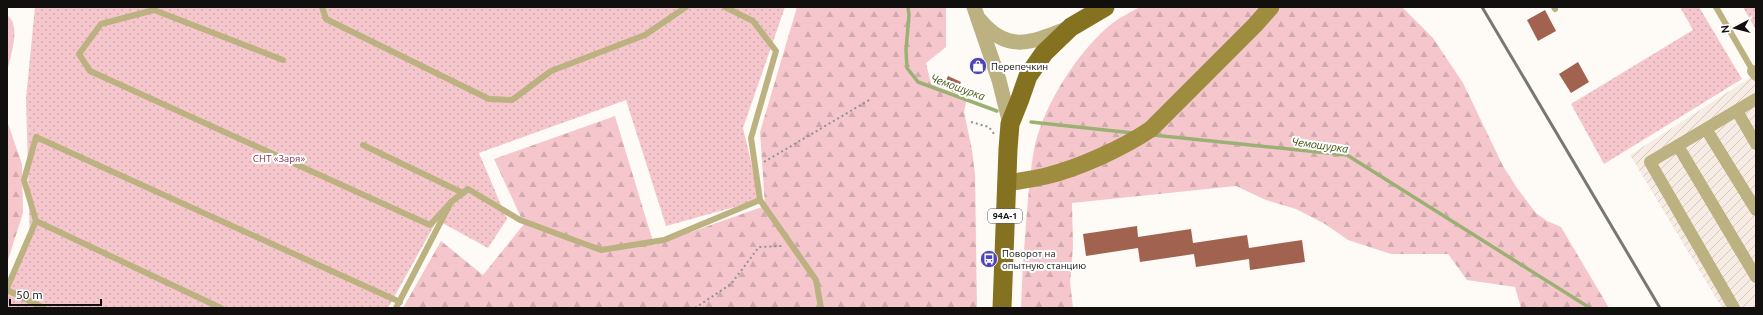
<svg xmlns="http://www.w3.org/2000/svg" width="1763" height="315" viewBox="0 0 1763 315" font-family="Ubuntu,sans-serif">
  <defs>
    <pattern id="industrial-furrows" width="10" height="10" patternUnits="userSpaceOnUse"><rect width="10" height="10" fill="#f7ece3"/><path d="M-1 1l2-2M0 10L10 0M9 11l2-2" fill="none" stroke="#d3c9c2"/></pattern>
    <pattern id="grass-dots" width="8" height="8" patternUnits="userSpaceOnUse"><rect width="8" height="8" fill="#f5c7cd"/><path d="M2 2h.1M6 6h.1" fill="none" stroke="#d1aaaf" stroke-width="1.8" stroke-linecap="round"/></pattern>
    <pattern id="forest-firs" width="22" height="20" patternUnits="userSpaceOnUse"><rect width="22" height="20" fill="#f5c7cd"/><path d="M5 1l3.5 6h-7zM16 11l3.5 6h-7z" fill="#d1aaaf"/></pattern>
  </defs>
  <rect width="100%" height="100%" fill="#fefaf5"/>
  <path fill="url(#industrial-furrows)" d="M1756,74V308H1722L1630,155Z"/>
  <g fill="url(#grass-dots)">
    <path d="M35,7H785L743,128L760,200L666,226L626,100L479,153L507,219L488,248L437,220L388,308H7V290L30,242L26,98Z"/>
    <path d="M1680,7H1699L1742,79L1604,164L1571,104L1693,30Z"/>
    <path d="M1743,7H1756V30Z"/>
  </g>
  <g fill="url(#forest-firs)">
    <path d="M797,7H946V47L926,63L931,84L967,98L964,112L972,150L975,174L977,308H403L441,241L483,275L524,224L494,159L615,116L654,245L765,206L760,132Z"/>
    <path d="M1140,7H1402L1433,38L1463,83L1503,166L1517,188L1536,213L1547,221L1561,227L1609,308H1521L1515,287L1467,280L1448,254H1391L1348,240L1325,224L1296,209L1266,200L1236,186L1072,203L1073,247L1070,282L1073,308H1021C1022,272 1025,236 1028,199C1030,182 1031,163 1035,145C1045,103 1079,49 1114,22C1122,16 1131,12 1140,7Z"/>
    <path d="M7,15C22,25 10,58 7,72Z"/>
    <path d="M7,121L22,164L23,213L7,263Z"/>
  </g>
  <g fill="none" stroke-linecap="round" stroke-linejoin="round">
    <g stroke="#9bb174" stroke-width="3.5">
      <path d="M908,7L909,15L906,50L907,68L918,82L997,111"/>
      <path d="M1031,122L1133,133"/>
      <path d="M1153,135L1347,155L1590,308"/>
    </g>
  </g>
  <g fill="#a1624f">
    <path d="M1545,10L1556,31L1538,41L1527,20Z"/>
    <path d="M982,58L986,71L974,74L970,62Z"/>
    <path d="M1578,62L1589,82L1571,93L1559,74Z"/>
    <path d="M948,76L961,82L956,93L943,87Z"/>
    <path d="M1137,226L1138,237L1191,229L1193,243L1247,235L1249,248L1302,240L1305,262L1250,270L1249,259L1196,267L1194,254L1140,262L1138,248L1086,256L1083,234Z"/>
  </g>
  <g fill="none" stroke-linecap="round" stroke-linejoin="round">
    <g stroke="#94918e" stroke-width="2" stroke-dasharray="2 3" stroke-linecap="butt">
      <path d="M971,122L989,127L994,134"/>
      <path d="M764,162L871,99"/>
      <path d="M695,308L731,284L759,247L782,246"/>
    </g>
    <g stroke="#bcb180" stroke-width="6">
      <path d="M322,7L326,19L489,99L512,100L551,71L645,35L686,7"/>
      <path d="M725,7L753,21L776,51L751,138L760,200L816,280L821,308"/>
      <path d="M1554,7L1555,9"/>
      <path d="M1716,7L1753,71"/>
      <path d="M283,60L154,10L101,24L79,54L90,71L430,225L451,202"/>
      <path d="M363,145L463,193"/>
      <path d="M36,221L221,308"/>
      <path d="M7,288L36,221L24,180L36,137L400,302"/>
      <path d="M7,290L44,308"/>
      <path d="M396,308L451,202L468,189L520,220L601,250L664,240L760,200"/>
    </g>
    <g stroke="#bcb180" stroke-width="12">
      <path d="M1753,71L1756,75"/>
      <path d="M1737,111L1756,144"/>
      <path d="M1706,129L1756,210"/>
      <path d="M1678,146L1756,277"/>
      <path d="M1734,308L1650,162L1756,99"/>
    </g>
    <g stroke="#bcb180" stroke-width="15">
      <path d="M974,7L999,80L1010,124"/>
      <path d="M980,20C1007,53 1031,43 1066,29"/>
    </g>
    <path stroke="#9e8c3f" stroke-width="17" d="M1007,183C1020,181 1033,179 1046,176C1079,168 1123,148 1151,129L1255,25L1271,7"/>
    <path stroke="#847221" stroke-width="19" d="M1002,308L1008,149L1010,124L1020,99L1028,76L1044,53L1071,27L1105,7"/>
    <path stroke="#797773" stroke-width="3" d="M1482,7L1660,308"/>
  </g>
  <defs>
    <symbol id="shop-disc" viewBox="-11 -11 22 22"><circle r="9.5" fill="#4e43b9" stroke="#fff"/><path d="M-5-2.5h2.3a2.7 3.5 0 0 1 5.4 0H5L5.5 6h-11ZM-1.5-2.5h3a1.5 2.3 0 0 0-3 0Z" fill="#fff"/></symbol>
    <symbol id="bus-disc" viewBox="-11 -11 22 22"><circle r="9.5" fill="#4e43b9" stroke="#fff"/><path d="M-5-6H5V4H4V6H2V4H-2V6H-4V4H-5ZM-3.5-4V0h7V-4ZM-3.5 1.2v1.5H-2V1.2ZM2 1.2v1.5H3.5V1.2Z" fill="#fff"/></symbol>
  </defs>
  <g fill-rule="evenodd">
    <use href="#shop-disc" x="968" y="56" width="20" height="20"/>
    <use href="#bus-disc" x="979" y="249" width="20" height="20"/>
  </g>
  <g text-anchor="middle" stroke-width="4" stroke-linejoin="round" paint-order="stroke">
    <rect fill="#fff" stroke="#585856" stroke-width="1" x="988" y="209" width="34" height="14" rx="3"/>
    <g font-size="9" font-weight="bold" fill="#11100e">
      <text x="1005" y="219">94А-1</text>
    </g>
    <g font-size="10" fill="#11100e" stroke="#fff" text-anchor="start">
      <text x="991" y="70">Перепечкин</text>
      <text x="1002" y="257">Поворот на<tspan x="1002" dy="12">опытную станцию</tspan></text>
    </g>
    <g font-size="10" fill="#842f44" stroke="#fff">
      <text x="279" y="162">СНТ «Заря»</text>
    </g>
    <g font-size="11" font-style="italic" fill="#3b4f0a" stroke="#fff">
      <text transform="translate(958 87) rotate(20)" y="4">Чемошурка</text>
      <text transform="translate(1320 145) rotate(8)" y="4">Чемошурка</text>
    </g>
  </g>
  <rect width="1763" height="315" fill="none" stroke="#11100e" stroke-width="16"/>
  <g transform="translate(1735 28) rotate(263)" stroke="#ffffff" stroke-width="3" paint-order="stroke">
  <path d="M0-3L7 15L0 10L-7 15Z" fill="#11100e"/>
  <text y="-6" font-size="11" font-weight="bold" text-anchor="middle" fill="#11100e">N</text>
  </g>
  <path d="M10 299v6h91v-6" fill="none" stroke="#11100e" stroke-width="2"/>
  <text x="16" y="299" font-size="12" fill="#11100e" stroke="#ffffff" stroke-width="3" paint-order="stroke">50 m</text>
</svg>
